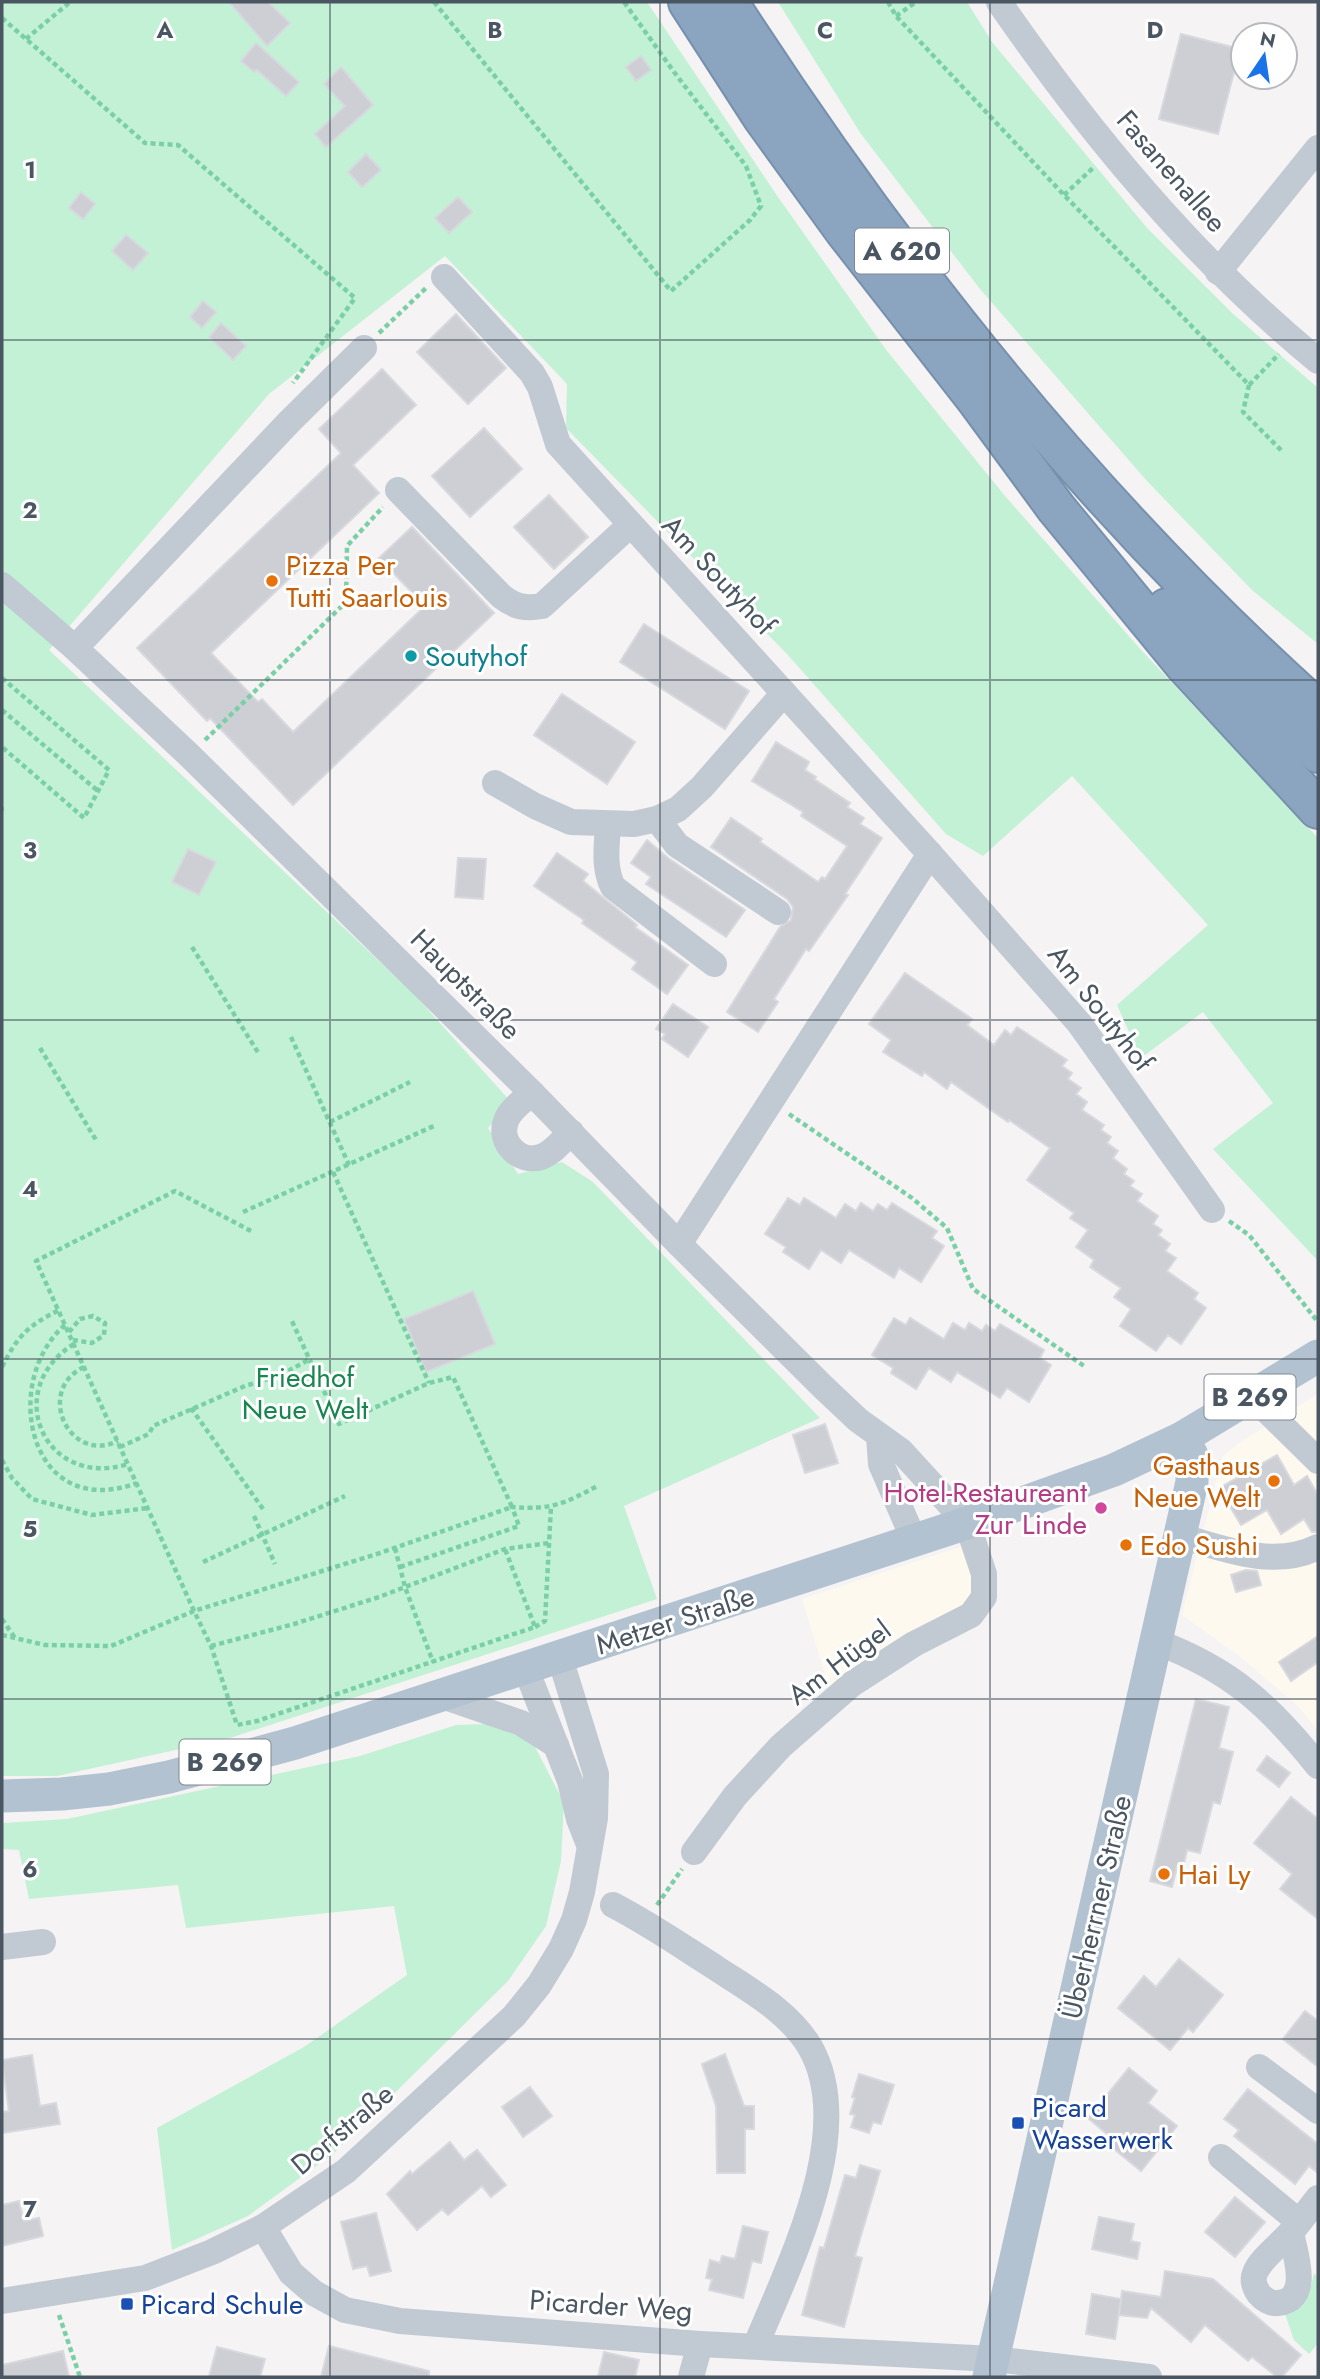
<svg xmlns="http://www.w3.org/2000/svg" width="1320" height="2379" viewBox="0 0 1320 2379" font-family="Jost,sans-serif">
  <rect width="100%" height="100%" fill="#f5f3f3"/>
  <g fill="#fdf9ef">
    <path d="M1318,1394V1731L1299,1707L1239,1656L1182,1615L1222,1457L1239,1443Z"/>
    <path d="M966,1545L976,1594L965,1611L829,1688L802,1599Z"/>
  </g>
  <g fill="#c3f1d5">
    <path d="M2,2H647L778,197L887,351L1005,496L1143,652L1318,838V1261L1213,1149L1273,1103L1203,1012L1141,1058L1117,1005L1208,925L1072,776L983,856L946,834L787,654L566,428L567,384L445,256L269,394L49,650L412,992L512,1103L488,1128L518,1174L562,1162L593,1182L820,1418L624,1506L657,1599L230,1738L57,1776H2Z"/>
    <path d="M778,2H967L992,42L1148,229L1232,313L1318,388V644L1252,590L1147,481L980,289L861,134Z"/>
    <path d="M485,1724L532,1741L564,1803L561,1861L546,1926L508,1981L334,2153L248,2216L172,2250L157,2128L304,2047L407,1975L394,1906L186,1928L178,1885L29,1899L19,1850L2,1849V1823L67,1819L360,1756L456,1725Z"/>
    <path d="M1314,2273L1318,2277V2343L1309,2354L1294,2340L1285,2314L1311,2287Z"/>
  </g>
  <g fill="#cdcfd5" stroke="#d7d9de" stroke-width="2">
    <path d="M229,2H268L290,23L267,46Z"/>
    <path d="M1181,34L1240,49L1218,134L1159,119Z"/>
    <path d="M256,43L299,82L286,96L257,70L254,72L241,61Z"/>
    <path d="M641,56L651,70L636,81L626,67Z"/>
    <path d="M341,67L373,105L326,147L315,134L345,106L324,84Z"/>
    <path d="M366,154L381,170L362,187L348,172Z"/>
    <path d="M81,192L95,204L83,219L69,208Z"/>
    <path d="M458,197L472,212L449,233L435,218Z"/>
    <path d="M126,235L148,253L133,270L112,251Z"/>
    <path d="M203,301L216,312L202,328L190,317Z"/>
    <path d="M456,314L506,368L468,404L417,352Z"/>
    <path d="M221,323L246,346L233,360L209,337Z"/>
    <path d="M382,369L416,405L353,465L379,493L211,653L258,702L262,699L293,732L425,606L379,558L412,527L494,613L293,805L210,718L207,721L137,648L341,453L319,429Z"/>
    <path d="M484,428L522,469L470,517L432,476Z"/>
    <path d="M549,495L588,537L554,569L514,527Z"/>
    <path d="M644,624L749,691L725,729L620,662Z"/>
    <path d="M562,694L635,742L607,784L534,735Z"/>
    <path d="M776,742L809,762L805,770L816,777L814,779L850,803L847,807L864,818L860,824L882,838L845,894L848,895L809,951L806,949L774,999L778,1002L758,1032L727,1012L780,927L791,920L793,907L787,899L711,847L731,818L762,839L760,842L818,882L822,877L825,879L847,846L801,816L803,812L752,781Z"/>
    <path d="M647,840L668,858L745,910L726,937L646,884L651,877L631,863Z"/>
    <path d="M188,849L216,862L199,895L172,882Z"/>
    <path d="M557,853L588,874L583,881L637,925L635,927L688,965L667,994L632,969L637,962L582,923L584,920L534,886Z"/>
    <path d="M458,858L486,859L483,899L455,897Z"/>
    <path d="M905,973L972,1019L967,1025L994,1045L1005,1030L1011,1035L1017,1027L1067,1060L1062,1066L1072,1073L1068,1079L1081,1088L1076,1094L1087,1102L1082,1110L1104,1125L1101,1130L1111,1137L1107,1143L1118,1151L1113,1158L1127,1169L1124,1174L1134,1181L1130,1186L1142,1194L1137,1201L1158,1216L1153,1224L1162,1230L1158,1235L1170,1244L1165,1251L1176,1258L1167,1271L1198,1293L1194,1299L1206,1308L1181,1344L1168,1335L1156,1351L1120,1326L1131,1309L1114,1297L1121,1288L1090,1267L1094,1260L1076,1247L1088,1230L1070,1218L1074,1213L1027,1180L1050,1148L1009,1120L1008,1122L951,1082L947,1089L924,1072L922,1076L883,1052L891,1040L869,1024Z"/>
    <path d="M673,1004L708,1027L688,1057L662,1039L665,1034L656,1029Z"/>
    <path d="M788,1198L800,1205L804,1198L836,1218L845,1204L856,1211L861,1203L873,1211L878,1204L887,1210L892,1203L937,1231L932,1238L944,1246L921,1282L899,1268L894,1278L849,1250L841,1263L821,1250L809,1269L783,1252L786,1247L765,1234Z"/>
    <path d="M473,1291L495,1344L426,1372L404,1319Z"/>
    <path d="M894,1318L906,1325L910,1318L944,1339L953,1323L965,1330L969,1323L982,1331L986,1325L995,1331L1000,1324L1044,1350L1040,1358L1051,1365L1029,1402L1007,1388L1000,1398L957,1372L951,1382L929,1368L916,1389L891,1373L893,1368L872,1355Z"/>
    <path d="M825,1424L838,1463L805,1473L793,1435Z"/>
    <path d="M1277,1455L1294,1485L1307,1476L1318,1495V1532H1312L1304,1519L1281,1534L1267,1510L1241,1525L1219,1488Z"/>
    <path d="M1246,1570L1257,1571L1261,1585L1236,1592L1231,1575Z"/>
    <path d="M1318,1636V1662L1291,1681L1279,1662Z"/>
    <path d="M1196,1699L1229,1707L1219,1748L1233,1752L1220,1804L1213,1802L1200,1853L1187,1850L1183,1868L1177,1867L1172,1887L1150,1881Z"/>
    <path d="M1267,1756L1290,1773L1279,1787L1257,1770Z"/>
    <path d="M1291,1797L1318,1819V1919L1280,1889L1292,1874L1254,1843Z"/>
    <path d="M1179,1959L1223,1995L1193,2032L1188,2028L1170,2050L1118,2008L1144,1976L1156,1987Z"/>
    <path d="M1305,2011L1318,2021V2067L1283,2039Z"/>
    <path d="M725,2054L744,2106H754V2129H745V2173H717L716,2106L702,2064Z"/>
    <path d="M32,2055L40,2106L56,2103L60,2124L2,2133V2112L9,2111L2,2060Z"/>
    <path d="M1129,2068L1157,2091L1148,2103L1177,2126L1141,2171L1103,2140L1107,2134L1088,2118Z"/>
    <path d="M859,2074L894,2085L881,2124L873,2122L869,2133L851,2127L855,2115L850,2114L855,2098L852,2097Z"/>
    <path d="M530,2087L552,2116L523,2137L502,2107Z"/>
    <path d="M1248,2089L1318,2144V2173L1309,2166L1295,2184L1234,2136L1239,2130L1224,2119Z"/>
    <path d="M450,2142L464,2160L477,2150L506,2185L491,2197L482,2186L448,2215L442,2209L417,2230L387,2194L410,2171L412,2174Z"/>
    <path d="M860,2165L880,2171L855,2256L862,2258L844,2327L802,2315L820,2247L824,2248L845,2175L856,2178Z"/>
    <path d="M1235,2197L1265,2222L1235,2257L1205,2232Z"/>
    <path d="M19,2201L24,2221L39,2218L43,2236L2,2246V2205Z"/>
    <path d="M376,2213L391,2271L370,2276L367,2266L353,2269L341,2222Z"/>
    <path d="M1099,2217L1134,2224L1131,2241L1140,2243L1137,2259L1092,2249Z"/>
    <path d="M743,2226L768,2232L761,2263L752,2261L743,2298L709,2290L712,2279L706,2278L710,2260L720,2263L722,2256L735,2259Z"/>
    <path d="M1165,2271L1213,2279L1301,2355L1282,2377H1277L1252,2357L1248,2361L1205,2325L1191,2342L1151,2308L1147,2318L1119,2315L1122,2291L1161,2297Z"/>
    <path d="M1092,2294L1121,2299L1115,2339L1086,2334Z"/>
    <path d="M329,2346L429,2371V2377H321Z"/>
    <path d="M217,2347L265,2359L260,2377H209Z"/>
    <path d="M63,2351L69,2377H2V2365Z"/>
    <path d="M604,2352L639,2360L635,2377H598Z"/>
  </g>
  <g fill="none" stroke-linecap="round" stroke-linejoin="round">
    <defs>
      <g id="highway">
        <path d="M688,2L763,118L844,230L976,399L1056,508L1184,664L1318,809"/>
        <path d="M728,2C893,258 1090,506 1318,710"/>
        <path d="M1167,608L1318,753"/>
      </g>
    </defs>
    <use href="#highway" stroke="#7690ad" stroke-width="42"/>
    <g stroke="#7ad0a6" stroke-width="4.5" stroke-dasharray="5 3.5" stroke-linecap="butt">
      <path d="M434,2L671,291L750,220L761,206L746,166L674,72L624,2"/>
      <path d="M888,2L896,16L1064,195L1249,385L1279,354"/>
      <path d="M896,16L916,2"/>
      <path d="M2,18L145,143L178,145L355,298L293,383"/>
      <path d="M26,39L70,2"/>
      <path d="M1064,195L1094,167"/>
      <path d="M379,333L426,288"/>
      <path d="M1249,385L1243,412L1283,452"/>
      <path d="M2,678L109,770L84,818L2,747"/>
      <path d="M2,710L98,791"/>
      <path d="M205,740L346,602L347,546L383,507"/>
      <path d="M2,809H4"/>
      <path d="M192,947L259,1054"/>
      <path d="M291,1037L349,1165"/>
      <path d="M40,1048L96,1140"/>
      <path d="M789,1114L912,1198L947,1228L973,1289L1084,1366"/>
      <path d="M330,1122L410,1082"/>
      <path d="M333,1172L429,1383"/>
      <path d="M243,1212L436,1125"/>
      <path d="M1229,1221L1249,1235L1318,1322"/>
      <path d="M251,1231L175,1191L36,1261L194,1611L380,1553L512,1507L453,1377L429,1383L339,1424L291,1319"/>
      <path d="M65,1325C0,1381 28,1523 137,1483"/>
      <path d="M69,1332L80,1319L93,1316L105,1323L104,1335L92,1343L73,1340"/>
      <path d="M74,1344C0,1390 45,1490 128,1464"/>
      <path d="M2,1367C18,1335 28,1326 59,1310"/>
      <path d="M84,1367C34,1391 70,1465 118,1441"/>
      <path d="M191,1408L263,1509"/>
      <path d="M120,1447L149,1434L153,1426L245,1386L281,1375L310,1359"/>
      <path d="M2,1460L12,1478L32,1499L92,1515L148,1508"/>
      <path d="M254,1516L275,1564"/>
      <path d="M395,1548L405,1587L433,1662"/>
      <path d="M203,1562L345,1496"/>
      <path d="M400,1567L519,1526L512,1507C552,1510 564,1504 599,1485"/>
      <path d="M2,1619L15,1638"/>
      <path d="M535,1627L545,1621L551,1506"/>
      <path d="M2,1635L45,1645L111,1646L194,1611L211,1646L237,1725L257,1721L535,1627L505,1549"/>
      <path d="M211,1646L294,1624L379,1597L505,1549L549,1543"/>
      <path d="M657,1905L682,1869"/>
      <path d="M59,2315L80,2377"/>
    </g>
    <g stroke="#c1cad2" stroke-width="26">
      <path d="M999,2C1091,135 1193,258 1318,361"/>
      <path d="M1218,272L1318,148"/>
      <path d="M444,277L532,373L540,387L558,444L930,854L1079,1023L1212,1210"/>
      <path d="M398,490L501,596C515,607 525,609 542,606L630,525"/>
      <path d="M2,585L75,648L189,755L532,1093L679,1244L823,1387L858,1420L901,1451L967,1523L984,1574V1597L971,1615L914,1644L852,1684L781,1746L735,1796L694,1852"/>
      <path d="M75,648L290,421L364,348"/>
      <path d="M495,783L535,806L571,822L634,824L657,819L678,809L702,787L784,693"/>
      <path d="M657,819L677,845L778,912"/>
      <path d="M608,824C607,845 603,867 613,887L714,964"/>
      <path d="M532,1093C523,1101 510,1109 506,1121C498,1142 519,1164 541,1157C553,1153 562,1141 571,1132"/>
      <path d="M679,1244L930,854"/>
      <path d="M1252,1396L1318,1461"/>
      <path d="M879,1436L881,1464L914,1540"/>
      <path d="M1180,1536C1224,1549 1274,1569 1318,1547"/>
      <path d="M1157,1642C1231,1670 1269,1705 1318,1766"/>
      <path d="M526,1669L570,1781L579,1819L588,1842"/>
      <path d="M442,1696L521,1723L556,1745"/>
      <path d="M613,1905C648,1923 680,1945 713,1966C747,1989 788,2010 810,2047C858,2131 789,2264 756,2345"/>
      <path d="M2,1947L43,1942"/>
      <path d="M1259,2067L1318,2111"/>
      <path d="M1221,2157L1299,2222"/>
      <path d="M263,2227L291,2273L314,2293L345,2310L400,2321L700,2344L994,2359L1149,2377"/>
      <path d="M1291,2233C1295,2253 1312,2300 1278,2303C1271,2304 1263,2299 1259,2294C1255,2288 1252,2280 1255,2273C1261,2258 1280,2245 1291,2232C1301,2221 1309,2209 1318,2198"/>
      <path d="M2,2301L145,2278L212,2252L263,2227L346,2171L514,2016L539,1985L561,1949L574,1920L582,1892L595,1818L596,1774L560,1658"/>
      <path d="M691,2377L700,2344"/>
    </g>
    <g stroke="#b3c2d1" stroke-width="33">
      <path d="M2,1796L62,1794L109,1789L169,1777L295,1743L967,1523L1114,1470L1182,1438L1318,1356"/>
      <path d="M989,2377L1192,1482V1455L1182,1438"/>
    </g>
    <use href="#highway" stroke="#8ba5c1" stroke-width="38"/>
  </g>
  <path fill="none" stroke="#4a5661" stroke-width="2" stroke-opacity="0.55" d="M330,2V2377M660,2V2377M990,2V2377M2,340H1318M2,680H1318M2,1020H1318M2,1359H1318M2,1699H1318M2,2039H1318"/>
  <g fill="#e8710a" stroke="#fff" stroke-width="2.5">
    <circle cx="272" cy="581" r="7"/>
    <circle cx="1274" cy="1481" r="7"/>
    <circle cx="1126" cy="1545" r="7"/>
    <circle cx="1164" cy="1874" r="7"/>
  </g>
  <circle fill="#0f9aa8" stroke="#fff" stroke-width="2.5" cx="411" cy="656" r="7"/>
  <circle fill="#d1479c" stroke="#fff" stroke-width="2.5" cx="1101" cy="1508" r="7"/>
  <g fill="#1a4fb4" stroke="#fff" stroke-width="2.5">
    <rect x="1011" y="2116" width="14" height="14" rx="3.5"/>
    <rect x="120" y="2297" width="14" height="14" rx="3.5"/>
  </g>
  <g text-anchor="middle" stroke-width="6" stroke-linejoin="round" paint-order="stroke">
    <g fill="#fff" stroke="#808990" stroke-width="2">
      <rect x="855" y="228.5" width="94" height="45" rx="5"/>
      <rect x="1204.5" y="1374.5" width="91" height="45" rx="5"/>
      <rect x="179.5" y="1739.5" width="91" height="45" rx="5"/>
    </g>
    <g font-size="26" font-weight="bold" fill="#4a5661">
      <text x="902" y="260">A 620</text>
      <text x="1250" y="1406">B 269</text>
      <text x="225" y="1771">B 269</text>
    </g>
    <g font-size="28" fill="#4a5661" stroke="#fff">
      <text transform="translate(1172 171) rotate(49)" y="10">Fasanenallee</text>
      <text transform="translate(719 575) rotate(47)" y="10">Am Soutyhof</text>
      <text transform="translate(466 984) rotate(45)" y="10">Hauptstraße</text>
      <text transform="translate(1101 1008) rotate(52)" y="10">Am Soutyhof</text>
      <text transform="translate(675 1620) rotate(-18)" y="10">Metzer Straße</text>
      <text transform="translate(839 1662) rotate(-37)" y="10">Am Hügel</text>
      <text transform="translate(1096 1907) rotate(-77)" y="10">Überherrner Straße</text>
      <text transform="translate(342 2129) rotate(-40)" y="10">Dorfstraße</text>
      <text transform="translate(611 2305) rotate(4)" y="10">Picarder Weg</text>
    </g>
    <g font-size="28" fill="#c56008" stroke="#fff" text-anchor="start">
      <text x="286" y="575">Pizza Per<tspan x="286" dy="32">Tutti Saarlouis</tspan></text>
      <text x="1260" y="1475" text-anchor="end">Gasthaus<tspan x="1260" dy="32">Neue Welt</tspan></text>
      <text x="1140" y="1555">Edo Sushi</text>
      <text x="1178" y="1884">Hai Ly</text>
    </g>
    <g font-size="28" fill="#0d838f" stroke="#fff" text-anchor="start">
      <text x="425" y="666">Soutyhof</text>
    </g>
    <g font-size="28" fill="#17864f" stroke="#fff">
      <text x="305" y="1387">Friedhof<tspan x="305" dy="32">Neue Welt</tspan></text>
    </g>
    <g font-size="28" fill="#b23c85" stroke="#fff" text-anchor="end">
      <text x="1087" y="1502">Hotel-Restaureant<tspan x="1087" dy="32">Zur Linde</tspan></text>
    </g>
    <g font-size="28" fill="#164399" stroke="#fff" text-anchor="start">
      <text x="1032" y="2117">Picard<tspan x="1032" dy="32">Wasserwerk</tspan></text>
      <text x="141" y="2314">Picard Schule</text>
    </g>
  </g>
  <g font-size="23" text-anchor="middle" font-weight="bold" fill="#4a5661" stroke="#fff" stroke-width="6" stroke-linejoin="round" paint-order="stroke">
    <text x="165" y="38">A</text>
    <text x="495" y="38">B</text>
    <text x="825" y="38">C</text>
    <text x="1155" y="38">D</text>
    <text x="30" y="178">1</text>
    <text x="30" y="518">2</text>
    <text x="30" y="858">3</text>
    <text x="30" y="1197">4</text>
    <text x="30" y="1537">5</text>
    <text x="30" y="1877">6</text>
    <text x="30" y="2217">7</text>
  </g>
  <rect width="1320" height="2379" fill="none" stroke="#4a5661" stroke-width="7"/>
  <g transform="translate(1264 56) rotate(13)"><circle r="33" fill="#ffffff" stroke="#b7bbc0" stroke-width="2"/>
  <path d="M0-5L12 26L0 18L-12 26Z" fill="#1a73e8"/>
  <text y="-10" font-size="19" font-weight="bold" text-anchor="middle" fill="#4a5661">N</text>
  </g>
</svg>
